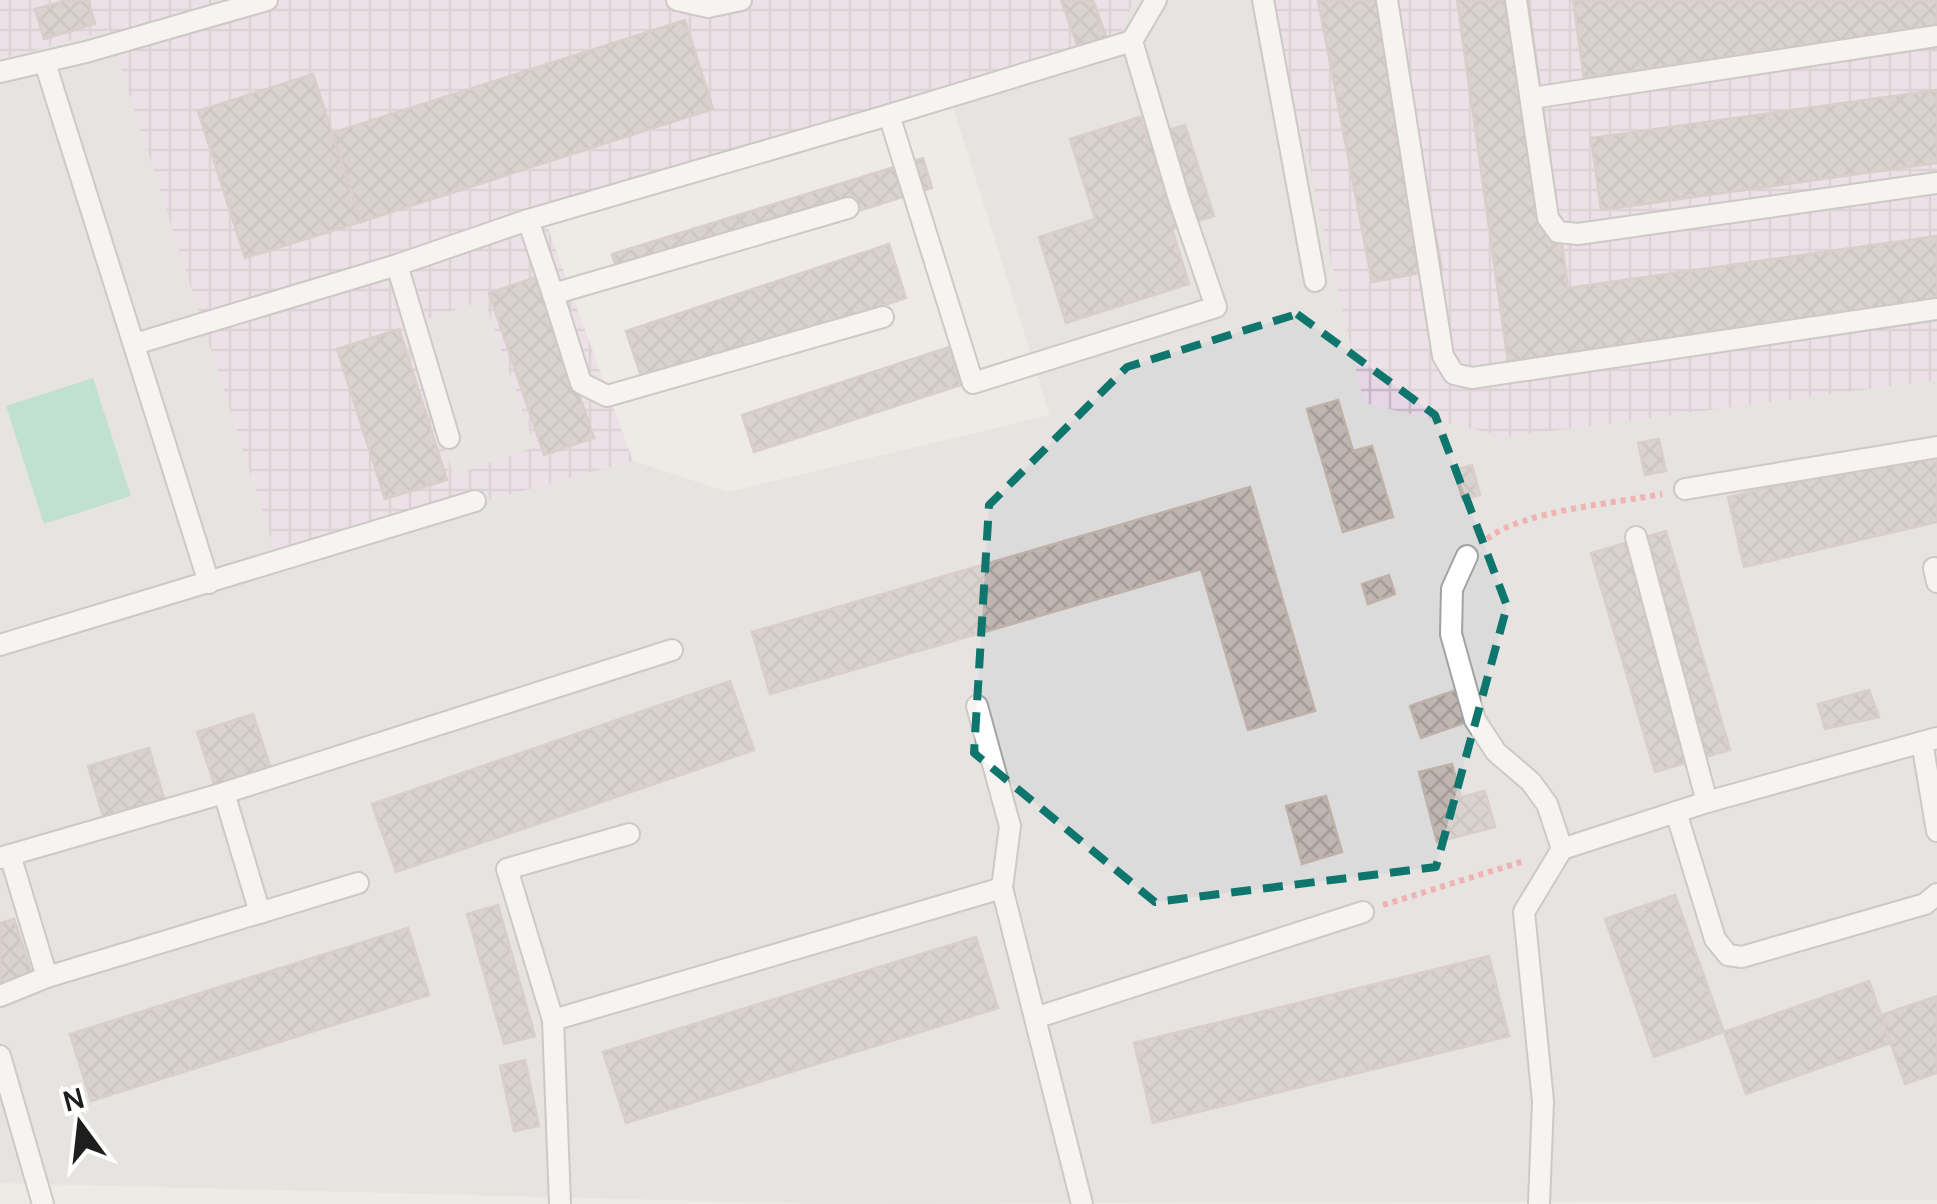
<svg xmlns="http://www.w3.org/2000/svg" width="1937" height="1204" viewBox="0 0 1937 1204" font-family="Manrope,sans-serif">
  <defs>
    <pattern id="industrial-grid" width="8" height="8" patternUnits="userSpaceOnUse" patternTransform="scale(2.5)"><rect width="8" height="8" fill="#e7d7e6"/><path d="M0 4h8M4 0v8" fill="none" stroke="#c6b8c5"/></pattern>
    <pattern id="building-cross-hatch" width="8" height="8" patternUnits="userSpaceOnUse" patternTransform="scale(2.5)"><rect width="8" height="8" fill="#bfb6b2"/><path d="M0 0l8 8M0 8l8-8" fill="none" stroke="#a49c99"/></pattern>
  </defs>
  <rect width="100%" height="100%" fill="#eeeae5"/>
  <path fill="#dcdbdb" d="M1134,0H1271L1507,437L1937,380V1200L826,1204L0,1183V60L109,29L277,557L633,461L728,492L1050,415L950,97L1114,48Z"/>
  <g fill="url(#industrial-grid)">
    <path d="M0,0H1134L1115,48L543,215L633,461L277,557L109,30L0,60Z"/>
    <path d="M1271,0H1937V380L1507,437L1364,403Z"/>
  </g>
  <path fill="#88d8b1" d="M93,378L131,496L44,524L6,406Z"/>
  <path fill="#dedede" d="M484,300L535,447L454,475L403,328Z"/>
  <g fill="url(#building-cross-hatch)" stroke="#bfb0a8" stroke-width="2.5">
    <path d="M67,0H88L95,24L44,39L35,9Z"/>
    <path d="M1061,0H1093L1108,41L1079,51Z"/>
    <path d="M1318,0H1391L1442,269L1372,282Z"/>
    <path d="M1457,0H1528L1568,288L1937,236V308L1509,369Z"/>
    <path d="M1573,0H1937V26L1584,78Z"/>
    <path d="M685,20L713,109L361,222L332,133Z"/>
    <path d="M313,74L361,222L245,258L198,111Z"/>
    <path d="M1937,90V163L1601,210L1591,138Z"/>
    <path d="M1140,117L1147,137L1185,125L1214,216L1172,229L1189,284L1066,323L1039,237L1095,219L1070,139Z"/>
    <path d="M923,158L932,188L621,285L612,254Z"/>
    <path d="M889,244L906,298L644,385L626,331Z"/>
    <path d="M539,276L594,438L544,455L489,293Z"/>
    <path d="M399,329L447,480L385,499L337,349Z"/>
    <path d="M949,347L961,385L754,452L742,415Z"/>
    <path d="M1338,400L1353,451L1372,446L1393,517L1343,532L1307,409Z"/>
    <path d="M1659,439L1666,471L1645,475L1638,443Z"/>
    <path d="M1937,448V522L1744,567L1728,497Z"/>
    <path d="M1472,465L1480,495L1463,500L1454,470Z"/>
    <path d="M1250,487L1315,711L1248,730L1201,569L770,694L752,632Z"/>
    <path d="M1666,531L1730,750L1655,772L1591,553Z"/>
    <path d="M1389,575L1395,594L1368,604L1362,584Z"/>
    <path d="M730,681L754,750L396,872L372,804Z"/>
    <path d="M1456,690L1467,722L1421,738L1410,706Z"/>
    <path d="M1869,690L1879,717L1825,729L1818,704Z"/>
    <path d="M253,714L272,772L216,790L197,732Z"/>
    <path d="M149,748L166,805L105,823L88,766Z"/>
    <path d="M1452,764L1461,797L1485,791L1495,827L1437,842L1419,772Z"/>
    <path d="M1326,796L1342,852L1302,864L1286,806Z"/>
    <path d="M1675,895L1724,1032L1654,1057L1605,919Z"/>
    <path d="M498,905L535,1036L504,1044L467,914Z"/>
    <path d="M14,919L33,977L0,988V923Z"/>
    <path d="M408,928L429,995L91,1101L70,1034Z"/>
    <path d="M976,937L998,1008L626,1123L603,1052Z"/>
    <path d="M1489,956L1509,1036L1153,1123L1134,1043Z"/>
    <path d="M1869,981L1891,1043L1746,1094L1724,1032Z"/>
    <path d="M1937,996V1073L1905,1084L1881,1015Z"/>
    <path d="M525,1060L539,1126L514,1131L500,1066Z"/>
  </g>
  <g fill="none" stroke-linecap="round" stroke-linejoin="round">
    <defs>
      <g id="service">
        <path d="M677,0L708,7L741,0"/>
        <path d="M1263,0L1315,281"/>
        <path d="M1387,0L1443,356L1454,374L1472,378L1937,309"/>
        <path d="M1516,0L1548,218L1558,232L1578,234L1937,183"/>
        <path d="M1132,41L1179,199L1216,307L973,383L889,115Z"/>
        <path d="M1132,41L1156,0"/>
        <path d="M45,63L209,583"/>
        <path d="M0,72L86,52L267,0"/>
        <path d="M1532,98L1937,36"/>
        <path d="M528,220L553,294L848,208"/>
        <path d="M397,265L449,438"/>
        <path d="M553,294L581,383L607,396L883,317"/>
        <path d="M135,344L397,265L528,220L889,115"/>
        <path d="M1685,489L1937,447"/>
        <path d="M1636,537L1707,802"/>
        <path d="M1467,556L1452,589L1451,634L1475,720L1496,752L1531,782L1547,804L1562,849L1524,912L1543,1101L1539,1204"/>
        <path d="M1934,568L1937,582"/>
        <path d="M0,645L475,501"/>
        <path d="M977,706L1010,826L1002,888"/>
        <path d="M1922,742L1937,831"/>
        <path d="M224,793L260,913"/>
        <path d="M1676,812L1715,939L1728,955L1742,957L1925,904L1937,894"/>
        <path d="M1562,849L1707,802L1937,738"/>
        <path d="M10,855L224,793L672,650"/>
        <path d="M47,977L358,883"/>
        <path d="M0,996L47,977L10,855L0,858"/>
        <path d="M1038,1017L1363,912"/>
        <path d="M553,1020L507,869L629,834"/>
        <path d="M0,1056L43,1204"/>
        <path d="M560,1204L553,1020L1002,888L1082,1204"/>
      </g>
    </defs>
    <use href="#service" stroke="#a2a2a2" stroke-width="24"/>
    <g stroke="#f07474" stroke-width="6" stroke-dasharray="5 5" stroke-linecap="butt">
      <path d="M1487,539C1521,511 1616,503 1662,494"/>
      <path d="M1383,905L1524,861"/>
    </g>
    <use href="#service" stroke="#fff" stroke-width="20"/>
  </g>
  <path d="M0 0H1937V1204H0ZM1297,314L1435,415L1507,606L1436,867L1155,902L974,753L989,505L1127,367Z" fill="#eeeae5" fill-opacity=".55" fill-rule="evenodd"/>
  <path fill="none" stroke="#0f766e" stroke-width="8" stroke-dasharray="20 12" stroke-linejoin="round" d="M1297,314L1435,415L1507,606L1436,867L1155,902L974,753L989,505L1127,367Z"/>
  <g transform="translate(80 1124) rotate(345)" stroke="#ffffff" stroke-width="8" paint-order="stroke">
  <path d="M0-8L18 38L0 25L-18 38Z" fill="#1e1e1e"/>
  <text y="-15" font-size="28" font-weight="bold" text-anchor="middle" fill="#1e1e1e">N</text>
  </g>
</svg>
